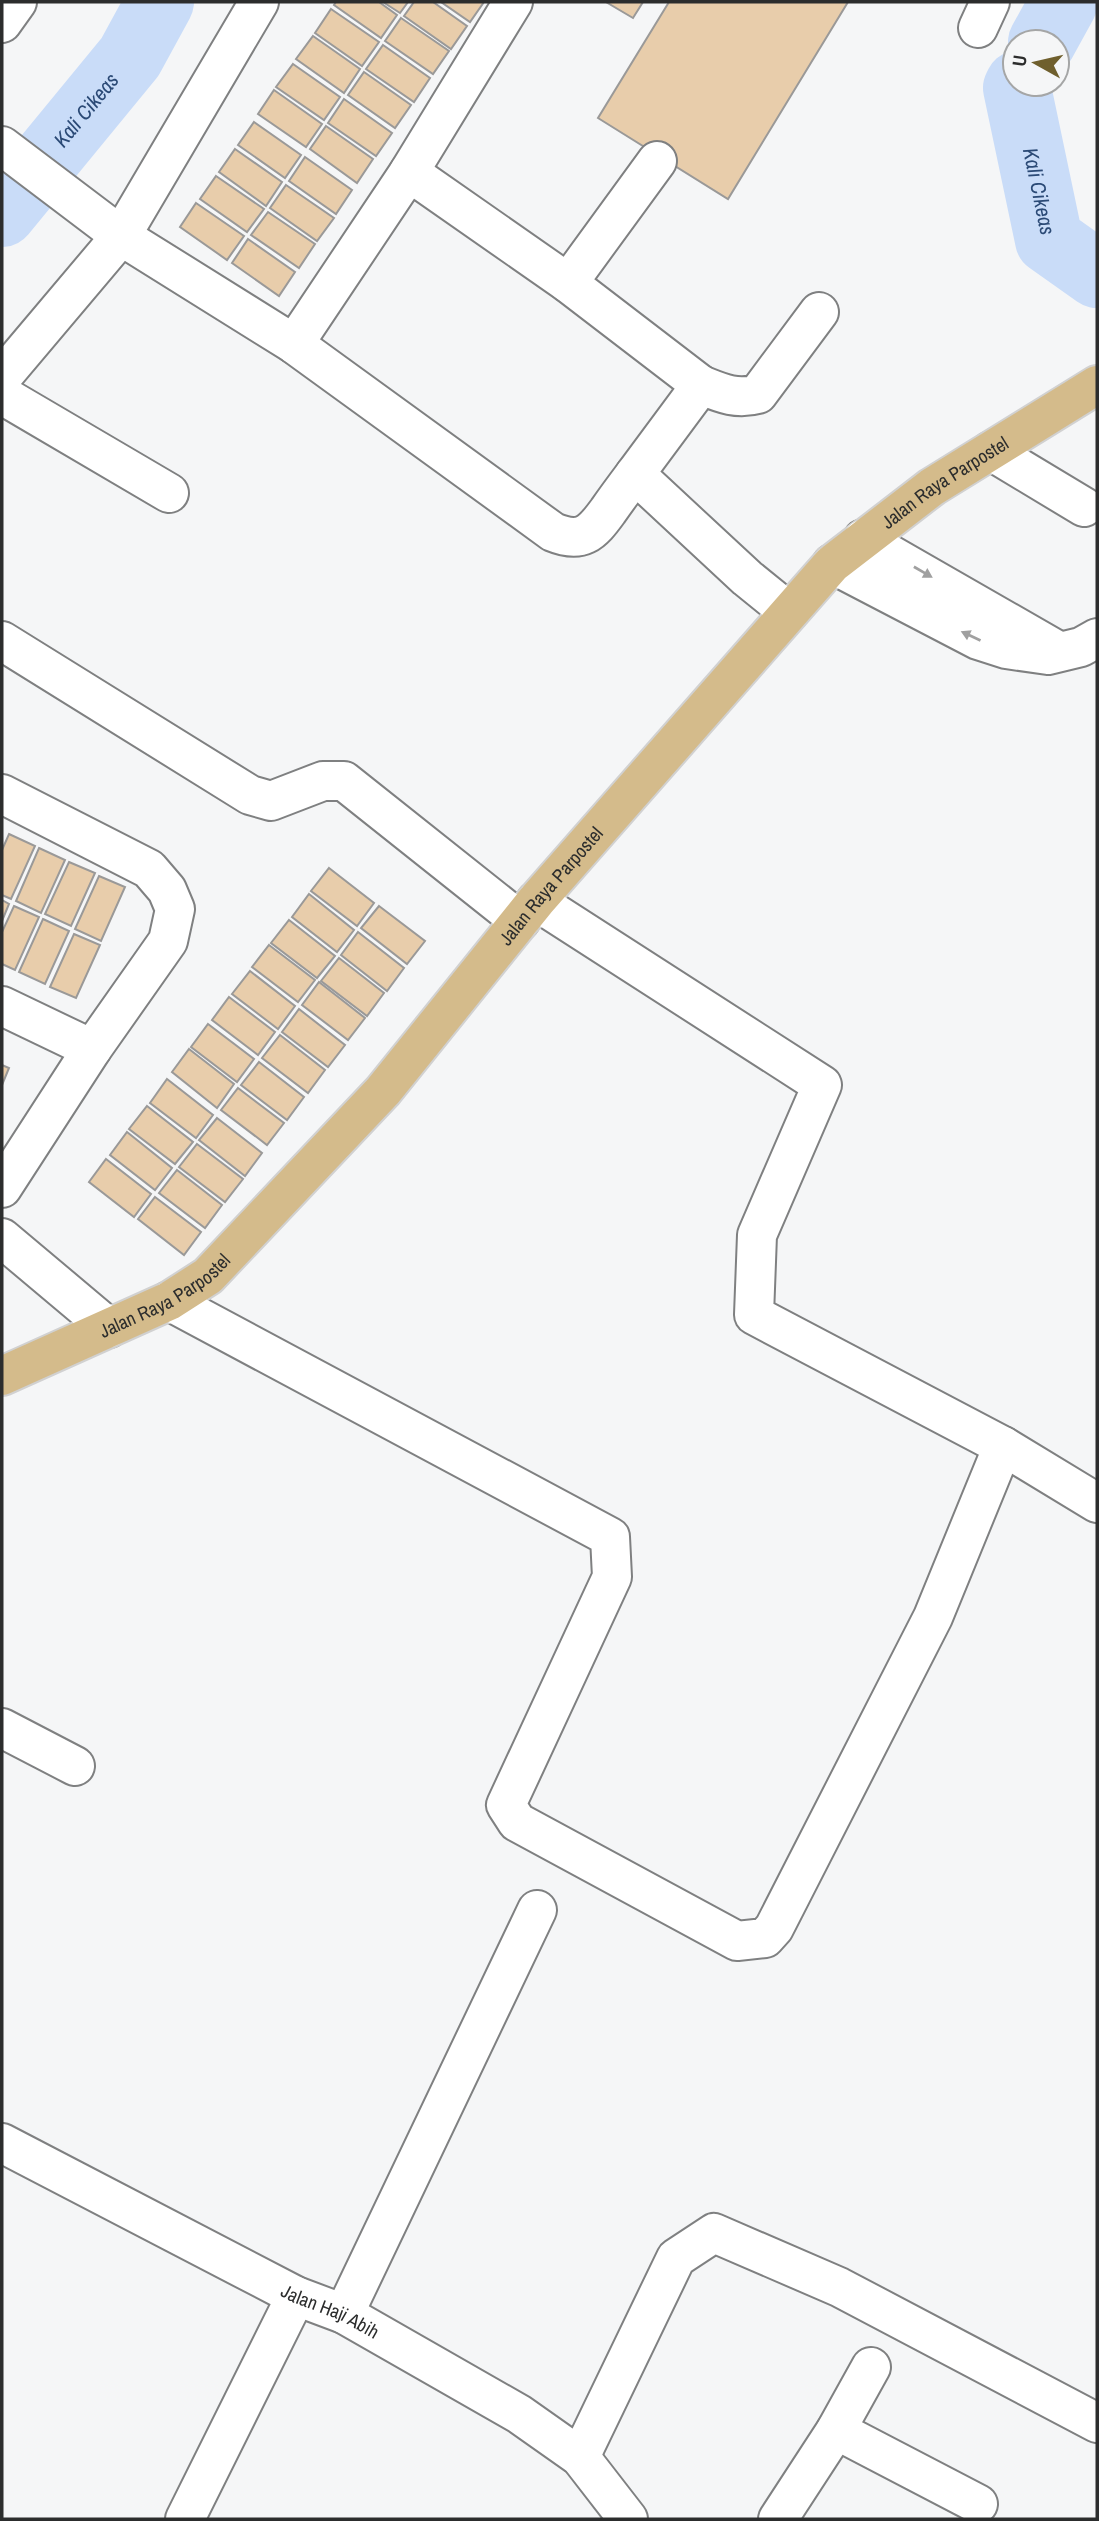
<svg xmlns="http://www.w3.org/2000/svg" width="1099" height="2521" viewBox="0 0 1099 2521" font-family="'Archivo Narrow',sans-serif">
  <rect width="100%" height="100%" fill="#f5f6f7"/>
  <g fill="none" stroke-linecap="round" stroke-linejoin="round">
    <g stroke="#c9dcf8" stroke-width="68">
      <path d="M1042,42L1064,2"/>
      <path id="s1" d="M1019,84L1017,88L1049,240L1097,274"/>
      <path id="s2" d="M2,213L130,57L160,2"/>
    </g>
  </g>
  <g fill="#e8cdab" stroke="#9a9998" stroke-width="2">
    <path d="M336,2H379L397,15L381,38L334,5Z"/>
    <path d="M383,2H408L400,13Z"/>
    <path d="M414,2H433L467,26L451,49L404,16Z"/>
    <path d="M441,2H484L470,22Z"/>
    <path d="M606,2H643L633,18Z"/>
    <path d="M669,2H848L728,199L598,118Z"/>
    <path d="M331,9L379,42L362,66L315,33Z"/>
    <path d="M401,18L449,51L433,74L385,41Z"/>
    <path d="M313,36L360,69L344,93L296,59Z"/>
    <path d="M383,45L430,78L414,102L366,69Z"/>
    <path d="M293,64L340,97L324,120L276,87Z"/>
    <path d="M364,72L411,105L395,128L348,95Z"/>
    <path d="M274,90L322,124L306,147L258,114Z"/>
    <path d="M344,99L392,133L376,156L328,123Z"/>
    <path d="M254,122L301,155L285,178L238,145Z"/>
    <path d="M326,126L373,159L357,183L310,149Z"/>
    <path d="M235,149L282,182L266,206L219,172Z"/>
    <path d="M305,157L352,190L336,214L289,181Z"/>
    <path d="M216,176L264,209L247,232L200,199Z"/>
    <path d="M286,185L334,218L317,241L270,208Z"/>
    <path d="M196,203L244,236L227,260L180,227Z"/>
    <path d="M268,212L315,244L299,268L251,235Z"/>
    <path d="M248,239L295,272L279,296L232,263Z"/>
    <path d="M9,834L35,846L11,899L2,895V850Z"/>
    <path d="M39,848L65,860L41,913L16,901Z"/>
    <path d="M69,862L95,873L71,926L45,914Z"/>
    <path d="M329,868L374,903L357,926L311,891Z"/>
    <path d="M99,876L125,887L101,941L75,929Z"/>
    <path d="M309,894L354,930L337,952L292,917Z"/>
    <path d="M2,900L9,904L2,921Z"/>
    <path d="M14,906L39,917L15,970L2,964V932Z"/>
    <path d="M379,906L425,941L407,964L361,928Z"/>
    <path d="M43,919L69,931L45,984L19,972Z"/>
    <path d="M289,920L335,956L317,978L271,943Z"/>
    <path d="M358,932L404,968L387,991L341,955Z"/>
    <path d="M74,934L100,945L76,998L50,987Z"/>
    <path d="M269,945L315,980L298,1002L252,967Z"/>
    <path d="M339,958L384,993L367,1016L321,981Z"/>
    <path d="M250,971L295,1006L278,1029L232,994Z"/>
    <path d="M319,982L365,1018L348,1040L302,1005Z"/>
    <path d="M229,997L275,1032L258,1055L212,1020Z"/>
    <path d="M299,1009L345,1045L328,1067L282,1032Z"/>
    <path d="M208,1024L254,1059L237,1082L191,1047Z"/>
    <path d="M280,1035L325,1070L308,1093L262,1058Z"/>
    <path d="M189,1049L234,1084L217,1108L172,1072Z"/>
    <path d="M259,1062L304,1097L287,1120L241,1085Z"/>
    <path d="M2,1065L9,1068L2,1085Z"/>
    <path d="M167,1079L213,1115L196,1138L150,1103Z"/>
    <path d="M238,1088L284,1123L267,1145L221,1110Z"/>
    <path d="M147,1106L193,1142L175,1164L129,1129Z"/>
    <path d="M217,1118L262,1153L245,1176L199,1140Z"/>
    <path d="M127,1132L172,1168L155,1190L110,1155Z"/>
    <path d="M197,1144L243,1179L225,1202L179,1167Z"/>
    <path d="M106,1159L151,1194L134,1217L89,1182Z"/>
    <path d="M177,1170L222,1205L205,1228L159,1193Z"/>
    <path d="M155,1197L201,1232L184,1255L138,1219Z"/>
  </g>
  <g fill="none" stroke-linecap="round" stroke-linejoin="round">
    <defs>
      <g id="minor">
        <path d="M2,23L17,2"/>
        <path d="M978,28L990,2"/>
        <path d="M2,146L121,236L294,344L553,532C582,544 592,533 608,511C617,498 626,486 635,474"/>
        <path d="M409,172L568,283L701,385L635,474L747,578L789,612"/>
        <path d="M568,283L657,161"/>
        <path d="M294,344L409,172L513,2"/>
        <path d="M2,377L121,236L259,2"/>
        <path d="M701,385C721,393 736,400 758,394L819,312"/>
        <path d="M2,395L169,493"/>
        <path d="M991,451L1084,507"/>
        <path d="M863,539L1053,648"/>
        <path d="M832,564L978,640L1006,649L1048,655L1081,647L1097,638"/>
        <path d="M2,641L250,795L271,801L323,781H344L520,921"/>
        <path d="M2,794L149,869L167,890L175,909L168,941L92,1049"/>
        <path d="M536,901L822,1085L757,1235L754,1315L1003,1446L1097,1503"/>
        <path d="M2,1006L92,1049L2,1188"/>
        <path d="M2,1238L109,1328"/>
        <path d="M169,1301L610,1537L612,1577L506,1805L517,1822L737,1941L765,1938L774,1928L933,1617L1003,1446"/>
        <path d="M2,1728L75,1766"/>
        <path id="s3" d="M2,2143L296,2296L344,2314L519,2414L580,2457L628,2519"/>
        <path d="M344,2314L537,1910"/>
        <path d="M836,2430L978,2504"/>
        <path d="M580,2457L676,2258L714,2233L839,2287L1097,2423"/>
        <path d="M185,2519L296,2296"/>
        <path d="M778,2519L836,2430L871,2367"/>
      </g>
      <g id="major">
        <path id="s4" d="M2,1376L169,1301L208,1276L383,1091L536,901L832,564L932,487L1097,385"/>
      </g>
    </defs>
    <use href="#minor" stroke="#7f8081" stroke-width="42"/>
    <use href="#major" stroke="#d1d1d1" stroke-width="42"/>
    <use href="#minor" stroke="#fff" stroke-width="38"/>
    <use href="#major" stroke="#d4bb8b" stroke-width="38"/>
  </g>
  <defs><path id="oneway-solid" d="M-6-.8H1V-3.2L6.5 0L1 3.2V.8H-6Z" transform="scale(1.75)"/></defs>
  <g fill="#a0a0a0">
    <use href="#oneway-solid" transform="translate(923 572) rotate(30)"/>
    <use href="#oneway-solid" transform="translate(971 636) rotate(-155)"/>
  </g>
  <g text-anchor="middle" stroke-width="6" stroke-linejoin="round" paint-order="stroke">
    <g font-size="19" fill="#2c2d2d" stroke="#f5f6f7">
      <text dy="7" stroke="none"><textPath href="#s4" startOffset="1316">Jalan Raya Parpostel</textPath></text>
      <text dy="7" stroke="none"><textPath href="#s4" startOffset="749">Jalan Raya Parpostel</textPath></text>
      <text dy="7" stroke="none"><textPath href="#s4" startOffset="182">Jalan Raya Parpostel</textPath></text>
      <text dy="7" stroke="none"><textPath href="#s3" startOffset="369">Jalan Haji Abih</textPath></text>
    </g>
    <g font-size="21" font-style="italic" fill="#2b4a76" stroke="#f5f6f7">
      <text dy="7" stroke="none"><textPath href="#s2" startOffset="133">Kali Cikeas</textPath></text>
      <text dy="7" stroke="none"><textPath href="#s1" startOffset="110">Kali Cikeas</textPath></text>
    </g>
  </g>
  <rect width="1099" height="2521" fill="none" stroke="#2c2d2d" stroke-width="7"/>
  <g transform="translate(1036 63) rotate(278)"><circle r="33" fill="#f5f6f7" stroke="#a5a6a6" stroke-width="2"/>
  <path d="M0-5L12 26L0 18L-12 26Z" fill="#6f5f2d"/>
  <text y="-10" font-size="19" font-weight="bold" text-anchor="middle" fill="#2c2d2d">U</text>
  </g>
</svg>
